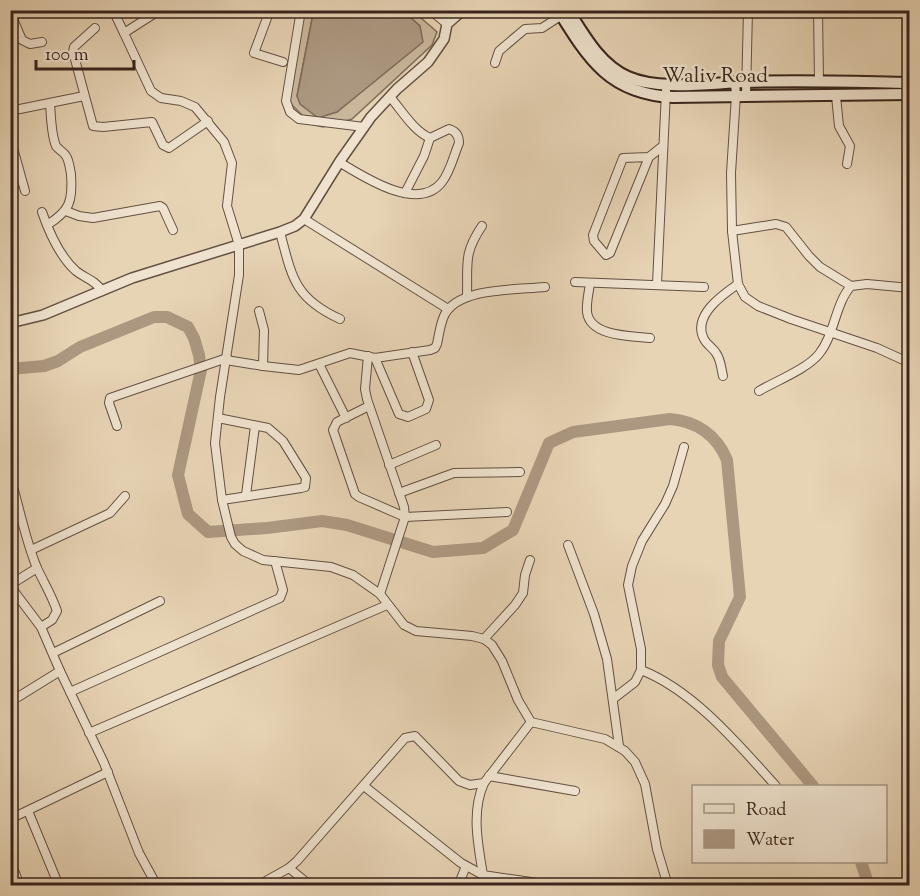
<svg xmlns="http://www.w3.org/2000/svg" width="920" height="896" viewBox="0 0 920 896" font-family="'Sorts Mill Goudy',serif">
  <rect width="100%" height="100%" fill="#e7d4b5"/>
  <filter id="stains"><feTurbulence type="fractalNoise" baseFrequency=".00333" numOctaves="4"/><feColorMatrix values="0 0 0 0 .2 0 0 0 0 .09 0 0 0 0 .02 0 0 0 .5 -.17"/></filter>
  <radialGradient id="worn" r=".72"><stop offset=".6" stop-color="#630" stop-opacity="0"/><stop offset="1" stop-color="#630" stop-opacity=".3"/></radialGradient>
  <path fill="#c9b69b" stroke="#806d5c" stroke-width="1.5" d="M308,11H317L312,19L297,96L337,112L373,81L420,26L403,11H413L437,32L432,45L352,119L323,127L311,124L288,101L301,21Z"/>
  <path fill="#ac9881" stroke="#7e6a59" stroke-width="1.5" d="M317,11H403L420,26L423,42L337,112L318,118L300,104L297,96L312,19Z"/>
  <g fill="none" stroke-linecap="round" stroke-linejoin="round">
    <g stroke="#ac9881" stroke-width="12">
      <path d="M10,369L44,366L58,361L80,347L154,317H167L188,327L194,338L199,355L201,370L178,475L188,514L208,532L267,528L322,521L347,525L433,552L483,548L513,530L549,443L573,432L670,419C696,421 717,435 727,460L740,597L719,641L718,665L722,677L813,786"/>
      <path d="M861,862L869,886"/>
    </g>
    <defs>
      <g id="minor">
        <path d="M113,10L124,33"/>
        <path d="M160,10L124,33L151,91L161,98L181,101L195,107L224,142L232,163L227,206L239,245V275L220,397L215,443L222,500L231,537L235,544L243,551L263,560L331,567L353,575L380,594L404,625L416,631L472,636L484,639L492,645L502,661L518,700L531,722L605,739L625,751L635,762L645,784L657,849L668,886"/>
        <path d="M270,10L254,53L283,62"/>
        <path d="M301,10L286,101L290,112L299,119L364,127"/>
        <path d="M430,10L447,24"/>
        <path d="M818,10L819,82"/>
        <path d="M10,12L22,40L30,44L42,42"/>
        <path d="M95,28L74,47L73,52L93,126L103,127L152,122L163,145L169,148L208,121"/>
        <path d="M495,63L499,51L525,29L542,28L565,13"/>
        <path d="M735,83L736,95L731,173L732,231L738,284L745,297L758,306L791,319L877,348L910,363"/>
        <path d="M746,95L748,10"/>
        <path d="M836,96L839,126L850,146L847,164"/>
        <path d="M10,111L84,96"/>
        <path d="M10,137L25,191"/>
        <path d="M649,157L610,253L606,255L594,241L593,235L623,158L649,157L663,146"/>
        <path d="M339,162C364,177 418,213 442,182C450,172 454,155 459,143C459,136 456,131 449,129L430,138C414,131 402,111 391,98"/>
        <path d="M405,193L424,156L430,138"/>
        <path d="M66,211L79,216L93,218L160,206L163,208L173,230"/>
        <path d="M42,212C49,232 59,256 76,271C86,279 94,279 102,291"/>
        <path d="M304,219L448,309"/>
        <path d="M47,225C70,211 73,201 71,174C70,169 69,160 66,156C64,152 59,150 56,146C51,134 51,116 50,103"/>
        <path d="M732,231L776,224L786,227L809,256L820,267L851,286"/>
        <path d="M280,232C292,277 294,298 340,319"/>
        <path d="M575,282L704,287"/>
        <path d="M590,283C589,292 586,303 587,312C590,337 632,336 650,338"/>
        <path d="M657,284L666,91"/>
        <path d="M467,296C468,264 463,254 482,226"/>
        <path d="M259,311L264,330L263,366"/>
        <path d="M368,356L365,389L367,399L404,507L405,517L380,594"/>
        <path d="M375,358L399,414L408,417L426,409L429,400L412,352"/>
        <path d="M226,360L263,366L299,370L350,353L375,358L430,350L435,348L437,344C439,335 440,325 444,316C457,287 517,290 545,287"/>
        <path d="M319,364L346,418"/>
        <path d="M723,376C721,368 721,360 716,353C713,348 707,345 704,339C692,316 722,295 738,284"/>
        <path d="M759,391C776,381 807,369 819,354C835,334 835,304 851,286L867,284L910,288"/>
        <path d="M369,406L337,422L333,430L355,494L359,497L405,517L507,512"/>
        <path d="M218,418L268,428L283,441L306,478L305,487L301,488L222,500"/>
        <path d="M117,426L109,403L110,398L227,358"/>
        <path d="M389,465L436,445"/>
        <path d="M10,476C19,506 25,539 37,568C44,583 52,596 57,611L52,620L41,627"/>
        <path d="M399,493L454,473L520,472"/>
        <path d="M246,495L255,426"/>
        <path d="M568,545L594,614L607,659L619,746"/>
        <path d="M31,550L110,513L125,496"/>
        <path d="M10,585L37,568"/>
        <path d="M10,586L41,627L60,671L104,763L139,853L157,886"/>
        <path d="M484,639L515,605L523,593L525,575L530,560"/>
        <path d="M53,653L160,601"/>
        <path d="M641,670C693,690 739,745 776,786"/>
        <path d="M70,692L280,598L283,590L275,561"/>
        <path d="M10,699L18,697L60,671"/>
        <path d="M613,699L635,682L641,670V649L628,585L632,566L642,541L665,504L673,486L684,447"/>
        <path d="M89,733L387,605"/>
        <path d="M489,776L575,791"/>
        <path d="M484,783C471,812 478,844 483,875L558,886"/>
        <path d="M364,786L461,863L483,875"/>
        <path d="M28,811L59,886"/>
        <path d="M10,819L108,772"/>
        <path d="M10,860L20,886"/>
        <path d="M289,868L311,886"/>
        <path d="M257,886L289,868L297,861L405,738L415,736L459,781L470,785L484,783L531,722"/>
        <path d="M458,886L466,866"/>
      </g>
      <path id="tertiary" d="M10,323L43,315L132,278L280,232L295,226L304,219L340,161L371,117L397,89L428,62L444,39L447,24L463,10"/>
      <g id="secondary">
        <path d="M558,10C589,60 610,94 673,97L910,94"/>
        <path d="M568,10C584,35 600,65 628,77C660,91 710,83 745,82C800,80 855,82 910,83"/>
      </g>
    </defs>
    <use href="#minor" stroke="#645042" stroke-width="10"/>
    <use href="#tertiary" stroke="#645042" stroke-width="12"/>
    <use href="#secondary" stroke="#38241c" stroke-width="14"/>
    <use href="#minor" stroke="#efe3cf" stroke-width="8"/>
    <use href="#tertiary" stroke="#efe3cf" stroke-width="9"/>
    <use href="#secondary" stroke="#efe3cf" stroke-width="10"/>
  </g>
  <g text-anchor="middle" stroke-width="5" stroke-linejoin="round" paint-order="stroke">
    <g font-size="21" fill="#38241c" stroke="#efe3cf">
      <text x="715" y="82">Waliv Road</text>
    </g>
  </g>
  <rect width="920" height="896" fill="none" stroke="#e7d4b5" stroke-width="36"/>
  <rect x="12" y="12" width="896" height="872" fill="none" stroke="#38241c" stroke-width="3"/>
  <rect x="18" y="18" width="884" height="860" fill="none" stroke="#38241c" stroke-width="1.5"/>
  <rect x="692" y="785" width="195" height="78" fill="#efe3cf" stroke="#a69787" stroke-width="1.5"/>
  <rect x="704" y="804" width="30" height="9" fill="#efe3cf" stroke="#a69787" stroke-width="1.5"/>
  <text x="746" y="815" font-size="18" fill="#38241c">Road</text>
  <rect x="704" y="830" width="30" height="18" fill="#ac9881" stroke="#a69787" stroke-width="1.5"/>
  <text x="746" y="845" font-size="18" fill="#38241c">Water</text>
  <path d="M36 60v9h98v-9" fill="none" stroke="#38241c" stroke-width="3"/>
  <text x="45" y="60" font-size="18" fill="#38241c" stroke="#efe3cf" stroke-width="4.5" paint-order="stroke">100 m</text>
  <rect width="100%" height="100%" filter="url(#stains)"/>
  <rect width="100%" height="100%" fill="url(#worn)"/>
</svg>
